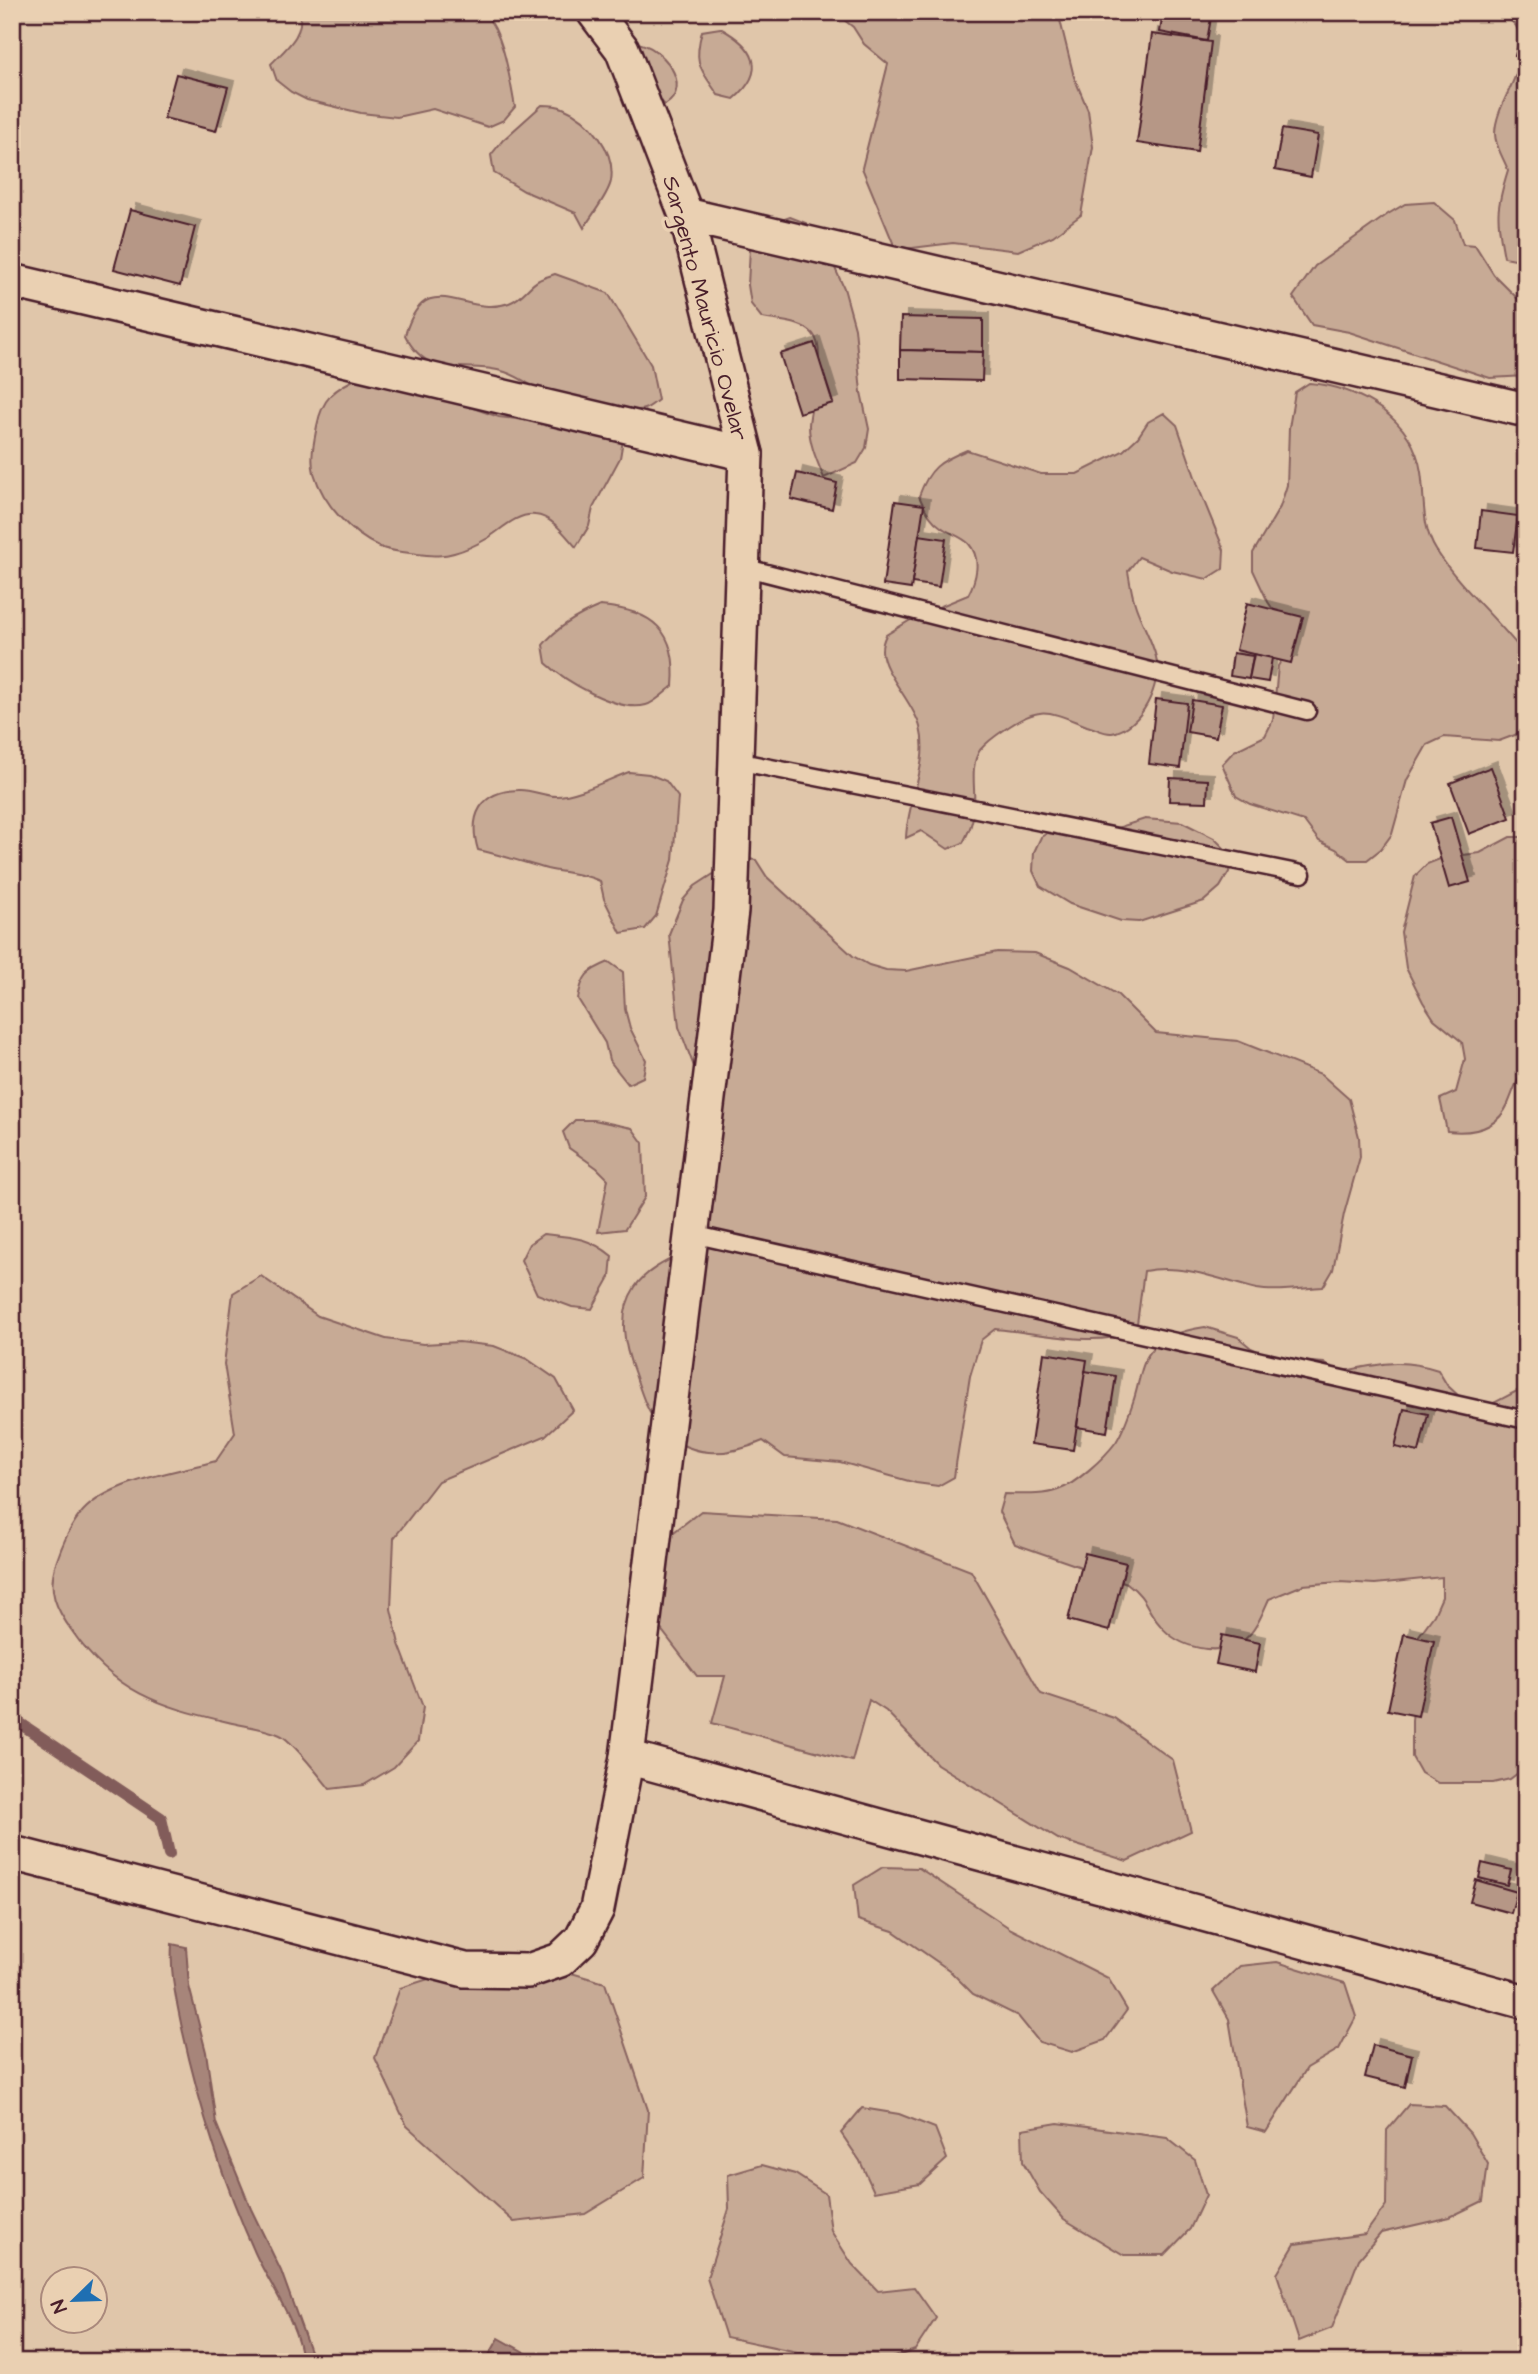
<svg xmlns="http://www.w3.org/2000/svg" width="1538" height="2374" viewBox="0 0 1538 2374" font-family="'Architects Daughter',sans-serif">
  <defs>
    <filter id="shadow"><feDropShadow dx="6" dy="-6" stdDeviation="0" flood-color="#0004"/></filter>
  </defs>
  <rect width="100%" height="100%" fill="#e0c6aa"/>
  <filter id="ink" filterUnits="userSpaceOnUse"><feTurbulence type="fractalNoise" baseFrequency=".0143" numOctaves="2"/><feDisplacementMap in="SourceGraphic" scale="14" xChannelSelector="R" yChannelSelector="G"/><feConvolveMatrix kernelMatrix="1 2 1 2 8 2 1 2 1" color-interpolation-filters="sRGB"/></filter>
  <g filter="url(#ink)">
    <g fill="#c7aa95" stroke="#886460" stroke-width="2">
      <path d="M299,12H484C505,37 509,76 515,107L504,120L488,127L433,109L397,117L361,113L307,100L291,92L277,81L271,64C284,50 306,34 299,12Z"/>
      <path d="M834,12H1058L1074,77L1088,110L1093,147L1081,215L1053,236L1018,251L953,243L896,250L862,168L888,64L864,44L853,27Z"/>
      <path d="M1500,12H1526V261L1504,257C1496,216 1496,209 1508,170C1504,159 1495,146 1495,134C1495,98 1538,62 1516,26C1512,21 1505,16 1500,12Z"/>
      <path d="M720,28C755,47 768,70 734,99L718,95C700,68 693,64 702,31Z"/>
      <path d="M636,43C661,45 695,86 665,105L658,98Z"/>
      <path d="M542,105C549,105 557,105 563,108C590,119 616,151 611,181C609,194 591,216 584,228L576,213L524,191L494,173L491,155L503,140Z"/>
      <path d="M1434,202L1455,220L1463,244L1475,245L1494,275L1526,307V376L1490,378L1349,332L1312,325L1293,297L1315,266L1388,214L1405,204Z"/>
      <path d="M790,217L806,223L820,235L844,288L855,328L861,392L869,429L866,448L857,463L824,478C817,461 809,444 809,425C810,403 828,352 813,334C802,321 777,321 762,318L751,304L748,285L750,248L773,223Z"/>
      <path d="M555,274L608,293L651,365L658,400C654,403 649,408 644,409C628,414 574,405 558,399C539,393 524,378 505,372C465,359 429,383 405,335C426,264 465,319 509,303C523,298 528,286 539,280C544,277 550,276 555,274Z"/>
      <path d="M360,377L438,396L499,417L559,424L623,440L620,458L593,508L589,526L576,547C566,536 552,516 535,515C517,513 502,529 488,538C478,544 465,550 454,553C442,557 429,555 417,554C405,552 392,552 380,547C351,534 323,504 314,473C310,458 314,442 317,426C322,398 335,388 360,377Z"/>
      <path d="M1309,383C1359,387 1413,418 1421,472C1425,498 1421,526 1436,550C1461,589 1498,619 1526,656V726L1515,735L1499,741L1444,737L1427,745L1407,780L1392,834L1381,849L1367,860H1350L1336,849L1319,841L1304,821L1250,804L1236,796L1222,764L1234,751L1265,736L1273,720L1278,666L1287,651L1290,634L1268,602L1253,570V553L1280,507L1287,485L1289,428L1295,392Z"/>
      <path d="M1164,413L1177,425L1201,494L1224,550L1223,569L1207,579L1172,571L1139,557L1128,571C1130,583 1132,596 1136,607C1142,624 1152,640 1156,657C1162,684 1142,728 1112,733C1105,734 1095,728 1087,726C1048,711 1041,704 1004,730C995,736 987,742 980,750C969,766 976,790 974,808C974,821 969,831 963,843L948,849L921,831L906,838C907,800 930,765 920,727C914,703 882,672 882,650C882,645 884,639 886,635L917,616L968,595C976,580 982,559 969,544C963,537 949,533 941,527C930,520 924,508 919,496C929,468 940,461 967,450L1041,474H1077L1123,451L1138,437L1148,422Z"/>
      <path d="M600,606C653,610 678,631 673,686C665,692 655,703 646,705C618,713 565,681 546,663L543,645C558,626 578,615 600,606Z"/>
      <path d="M629,772L649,774L666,781L678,797L673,860L656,916L645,929L621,933L604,899L600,881C582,873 565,873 547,869C523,862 501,855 478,850C468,816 480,791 518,790C531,789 543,796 556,796C577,796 609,779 629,772Z"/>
      <path d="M1145,819L1182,822L1214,838L1227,851L1229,872L1220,887L1204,901L1139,922L1121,921L1070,904L1040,886L1033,871L1034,852L1041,837L1056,828L1111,830Z"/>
      <path d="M1510,837H1526V1069C1516,1080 1514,1090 1508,1104C1497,1129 1473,1134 1447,1131L1440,1099L1456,1092L1465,1059L1462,1042L1434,1019L1423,1002L1406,968L1401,932L1415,876L1427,864L1445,857L1480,853Z"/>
      <path d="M738,858L756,860L767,877L853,956L869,965L886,970L906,971L997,952L1035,953L1070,967L1118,995L1156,1033L1238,1041L1321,1074L1349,1099L1359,1137L1360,1157L1344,1214L1333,1270L1323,1287C1303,1288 1277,1293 1257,1289C1219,1280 1184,1263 1144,1271L1137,1324C1133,1327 1128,1331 1123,1334C1098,1347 1025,1331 995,1329L981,1340L970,1376L954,1477L938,1486L916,1483L840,1462L785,1457L763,1441C727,1457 688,1459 660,1427C647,1413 641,1392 635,1374C624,1346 617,1314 635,1287C648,1267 676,1257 697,1246L696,1072L679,1027L669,934L683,900L695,886Z"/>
      <path d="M609,962L623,972L625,1009L630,1028L646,1060L643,1077L628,1084L609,1060L605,1043L578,999C582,975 587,971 609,962Z"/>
      <path d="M575,1120H594L632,1128L643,1143L645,1197L625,1229L598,1232L608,1179L597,1168L569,1148L563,1132Z"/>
      <path d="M543,1234C572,1237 589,1237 612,1256L610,1277L592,1309L572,1307L537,1294L521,1260L529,1244Z"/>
      <path d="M261,1276L318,1316L386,1339L423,1344L459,1342L494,1346L527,1359L556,1379L573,1410L545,1436L438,1481L394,1538L391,1609L399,1644L423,1707L418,1741L394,1767L364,1785L330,1789C320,1777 291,1739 280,1735C264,1728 244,1726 228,1722C159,1706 114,1692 72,1631C56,1609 47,1590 56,1563C62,1545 70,1525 83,1511C112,1480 176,1472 216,1461L235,1433L224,1364L233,1293Z"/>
      <path d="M1205,1327L1238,1337L1251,1348L1270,1356L1288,1360L1324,1363L1338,1372C1379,1365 1397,1357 1438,1370L1447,1385L1474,1410C1494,1406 1506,1395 1526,1387V1767L1510,1779L1493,1783H1438L1421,1773L1412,1757V1721L1415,1684L1412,1645L1434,1615L1442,1597V1577L1375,1584L1339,1582L1303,1585L1269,1599C1263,1612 1256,1631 1244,1640C1218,1658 1178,1648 1160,1625C1145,1608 1148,1599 1127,1583L1015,1544L999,1512L1004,1494C1022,1494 1041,1496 1058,1490C1076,1484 1105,1457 1116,1442C1123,1431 1129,1414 1133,1402C1139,1386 1140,1364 1151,1351C1163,1335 1186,1330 1205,1327Z"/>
      <path d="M701,1511L837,1519L971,1571L1041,1694L1114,1718L1173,1760L1191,1831L1127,1861L1058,1839L937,1764L886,1711L869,1700L852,1761L712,1723L725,1676H697L654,1620L648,1552Z"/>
      <path d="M883,1867L919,1868L1011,1929L1108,1978L1127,2010L1105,2040L1072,2052L1039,2042L1018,2016L973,1994L949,1970L893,1931L858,1920L854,1885Z"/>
      <path d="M1277,1962L1345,1983L1356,2017L1339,2049L1307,2068L1266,2132L1247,2127L1229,2019L1213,1991L1240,1966Z"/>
      <path d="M538,1963L605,1983L648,2110L644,2178L585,2214L514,2222L407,2126L375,2058L400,1988L469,1966Z"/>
      <path d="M1409,2104L1445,2106L1470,2133L1488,2164L1483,2201L1450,2217L1381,2233L1359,2259L1332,2328L1299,2341L1277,2274L1295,2244L1365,2234L1386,2205L1387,2130Z"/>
      <path d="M862,2108L899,2114L935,2128L947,2159L920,2184L874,2192L860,2161L841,2133Z"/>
      <path d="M1058,2123L1167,2138L1195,2160L1206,2195L1190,2229L1165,2255H1124L1064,2219L1040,2192L1023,2162L1022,2129Z"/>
      <path d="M762,2165L795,2174L826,2194L831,2231L852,2264L878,2291L914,2287L936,2318L915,2350L881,2362H845L726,2337L707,2278L729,2209L728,2175Z"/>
    </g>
    <g fill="#a7857a" stroke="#825c5a" stroke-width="2">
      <path d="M172,1944L186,1947L189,1986L206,2052L216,2123L251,2209L281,2271L314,2362H302C299,2324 272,2289 256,2255C223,2182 199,2106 182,2028C176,1999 170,1974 172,1944Z"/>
      <path d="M499,2338L542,2362H485Z"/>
    </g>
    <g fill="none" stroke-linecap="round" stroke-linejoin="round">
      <path stroke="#825c5a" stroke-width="12" d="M12,1718L161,1818L169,1854"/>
    </g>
    <g fill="#b69786" stroke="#4a1f2b" stroke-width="2" filter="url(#shadow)">
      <path d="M1163,12H1212L1207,41L1160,32Z"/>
      <path d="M1522,30L1526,31V59L1515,56Z"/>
      <path d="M1152,34L1211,42L1197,152L1137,143Z"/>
      <path d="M176,74L228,87L216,131L164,118Z"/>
      <path d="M1282,129L1318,135L1311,177L1275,170Z"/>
      <path d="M130,210L195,227L180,286L114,269Z"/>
      <path d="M901,317L983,319V352L900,350Z"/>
      <path d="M814,343L833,403L799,413L780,354Z"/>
      <path d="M900,350L983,352L982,381L900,379Z"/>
      <path d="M797,473L837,483L832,509L791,499Z"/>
      <path d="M895,501L924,505L911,589L883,585Z"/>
      <path d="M1481,511L1518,516L1513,552L1477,548Z"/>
      <path d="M919,535L946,539L939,587L912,583Z"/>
      <path d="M1247,603L1303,617L1291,663L1236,650Z"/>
      <path d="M1233,653L1253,656L1249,679L1230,676Z"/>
      <path d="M1254,654L1272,658L1268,682L1249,679Z"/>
      <path d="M1156,699L1187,703L1180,768L1149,764Z"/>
      <path d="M1192,700L1222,705L1216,737L1187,732Z"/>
      <path d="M1491,767L1510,818L1469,834L1450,783Z"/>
      <path d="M1170,778L1208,780L1207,802L1169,801Z"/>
      <path d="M1451,817L1470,882L1449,888L1430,823Z"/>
      <path d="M1044,1353L1087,1360L1073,1450L1031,1444Z"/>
      <path d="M1085,1371L1116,1376L1107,1432L1077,1427Z"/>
      <path d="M1404,1409L1428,1414L1419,1452L1395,1447Z"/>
      <path d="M1085,1553L1126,1563L1109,1631L1068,1620Z"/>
      <path d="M1404,1634L1434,1641L1418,1716L1388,1710Z"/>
      <path d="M1222,1635L1260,1643L1255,1672L1216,1664Z"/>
      <path d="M1482,1863L1511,1870L1507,1885L1479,1878Z"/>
      <path d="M1476,1880L1517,1892L1511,1913L1470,1902Z"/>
      <path d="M1373,2045L1412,2055L1405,2087L1365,2077Z"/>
    </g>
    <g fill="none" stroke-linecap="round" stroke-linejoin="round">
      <defs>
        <g id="lane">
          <path d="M743,567L1307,711"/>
          <path d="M736,761L1302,874"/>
          <path d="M692,1234L1526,1420"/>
        </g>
        <g id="street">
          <path d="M686,215L1526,410"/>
          <path d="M12,281L746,454"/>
          <path d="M627,1757L1526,2002"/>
          <path d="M12,1853L465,1970L528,1971L560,1960L581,1940L597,1909L627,1757L731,911L746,454L686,215L622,49L594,12"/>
        </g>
      </defs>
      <use href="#lane" stroke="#4a1f2b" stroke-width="21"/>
      <use href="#street" stroke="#4a1f2b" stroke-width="38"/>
      <use href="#lane" stroke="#ead0b2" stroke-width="16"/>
      <use href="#street" stroke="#ead0b2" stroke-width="33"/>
    </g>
  </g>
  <g text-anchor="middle" stroke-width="7" stroke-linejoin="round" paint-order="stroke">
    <g font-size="23" fill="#4a1f2b" stroke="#ead0b2">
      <text transform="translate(706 308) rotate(75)" y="8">Sargento Mauricio Ovelar</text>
    </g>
  </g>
  <rect width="1538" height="2374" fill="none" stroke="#ead0b2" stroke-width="42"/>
  <rect x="21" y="21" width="1496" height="2332" fill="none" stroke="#4a1f2b" stroke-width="2.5" filter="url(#ink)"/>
  <g transform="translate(74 2300) rotate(247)"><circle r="33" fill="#ead0b2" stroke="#aa897c" stroke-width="2"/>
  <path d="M0-5L12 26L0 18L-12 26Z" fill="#1f6fb2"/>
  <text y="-10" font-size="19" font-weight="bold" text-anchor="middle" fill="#4a1f2b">N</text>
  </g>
</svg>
